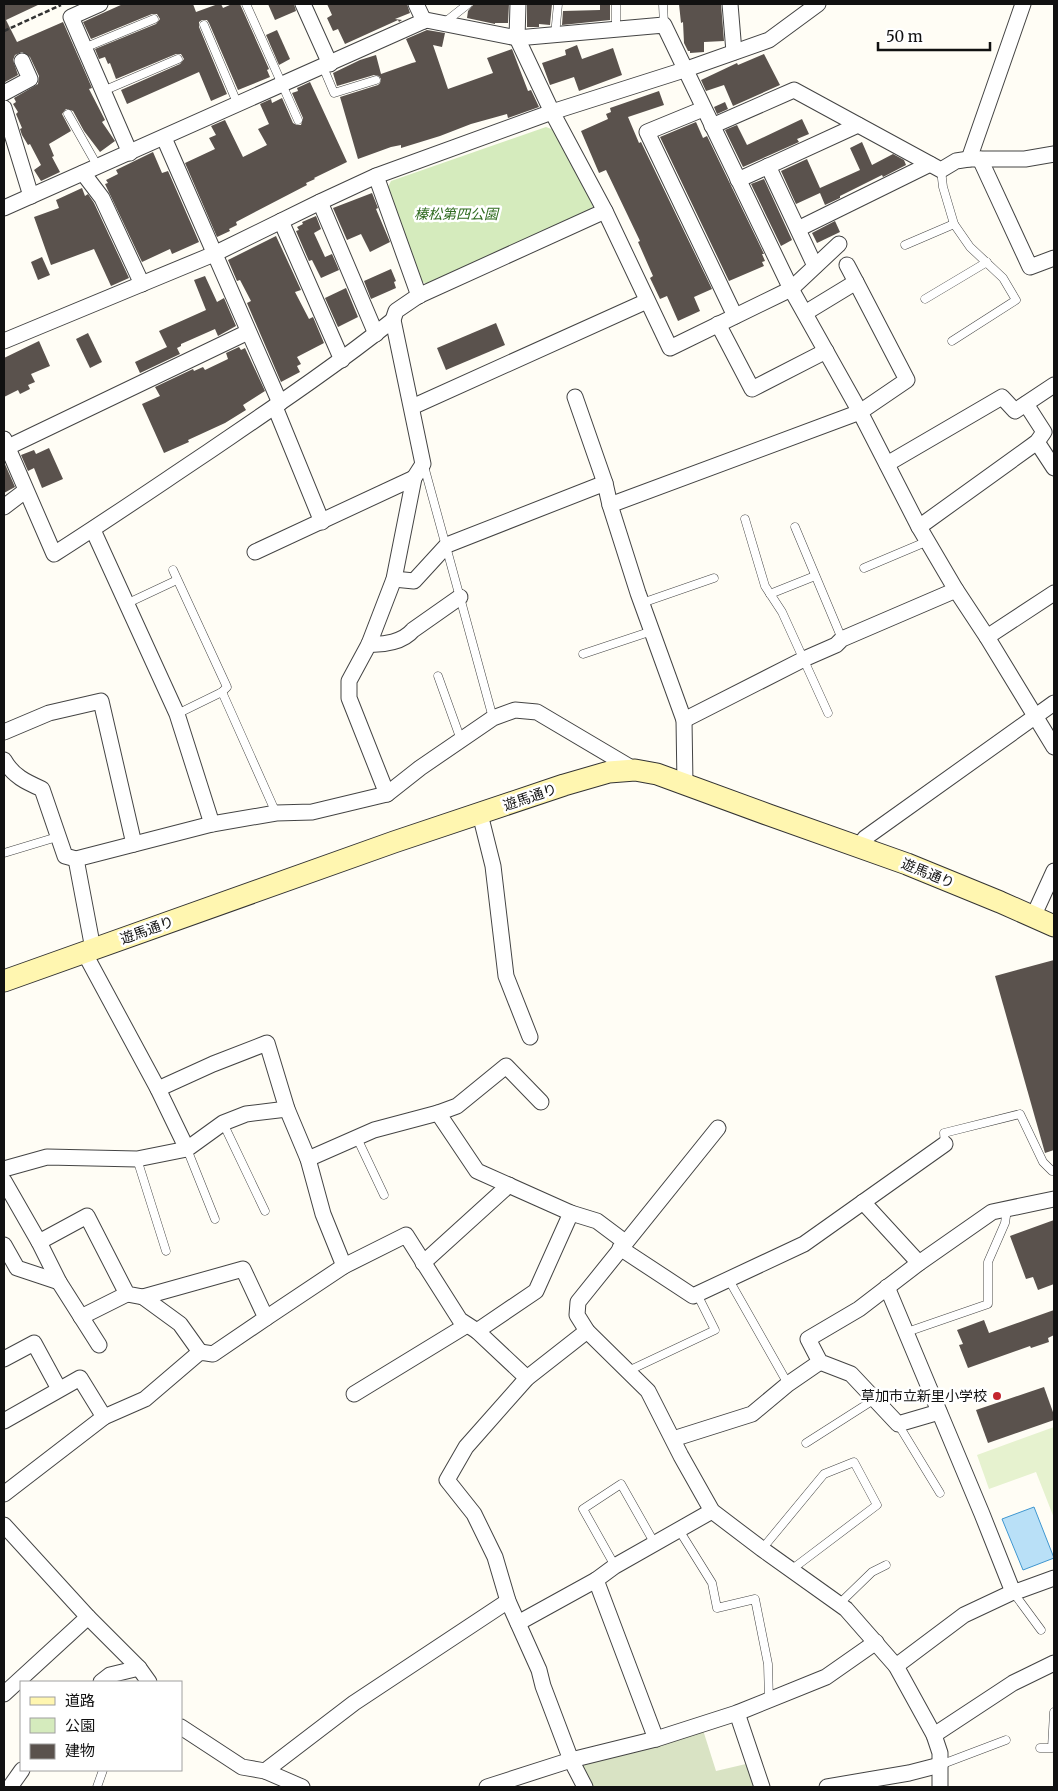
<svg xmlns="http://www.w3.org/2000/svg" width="1058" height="1791" viewBox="0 0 1058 1791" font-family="Merriweather,'Noto Sans JP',serif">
  <rect width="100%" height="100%" fill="#fffdf5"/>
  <path fill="#d5ebbd" d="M546,127L554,130L593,206L591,211L428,284L422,282L387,189L391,181Z"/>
  <path fill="#d9e3c4" d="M703,1730L716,1771L746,1764L754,1787H591L580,1765Z"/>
  <path fill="#e6f2cf" d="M1054,1427V1518L1036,1472L989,1489L977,1455Z"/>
  <path fill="#b9e0f7" stroke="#3f96cf" d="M1034,1507L1054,1558L1023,1570L1002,1519Z"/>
  <g fill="#5a524d">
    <path d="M4,4H40L6,20L17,42L63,22L92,88L89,89L105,120L102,122L115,141L100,152L84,131L73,111L66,109L62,114L71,131L49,144L54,156L52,157L60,172L41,181L34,170L41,165L30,144L28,145L22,135L20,129L22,128L16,114L18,112L13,104L16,102L14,98L38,84L39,76L30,57L22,52L15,55L13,60L18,75L5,82L4,80Z"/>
    <path d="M123,4H193L196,12L218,4H221L223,8L232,4H240L269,69L267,70L270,77L238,90L209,23L207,20H202L199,22V27L227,94L211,101L199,72L127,104L121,90L180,64L184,59L181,54H176L116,79L110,63L108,64L105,57L99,59L95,49L156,24L160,19L157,14H152L91,39L83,22Z"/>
    <path d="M268,4H294L296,11L275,20Z"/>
    <path d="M327,4H407L410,13L395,19L402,20L399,22L398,20L345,44L338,29L333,31L327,18L332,15Z"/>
    <path d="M474,4H509L508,23H495V24L467,18L468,11Z"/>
    <path d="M527,4H552L550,25L539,24V27H527Z"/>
    <path d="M600,4H610V20L562,25L563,11L600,10Z"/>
    <path d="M679,4H721L724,41L704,42V52L690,53V51H688L684,43L683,22L681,23Z"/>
    <path d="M277,30L290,59L279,65L266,35Z"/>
    <path d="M427,30L445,33L442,47L433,45L448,89L493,73L487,58L512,49L528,91L531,90L539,107L508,118L507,114L471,124L440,136L401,148V145L391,147L358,159L340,97L378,85L380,83L381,79L379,76L374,75L337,86L333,73L360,60L376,55L381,74L412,63L416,62L406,39Z"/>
    <path d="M577,45L582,59L613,48L622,75L579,91L574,77L550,85L542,63L566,55L565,50Z"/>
    <path d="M764,54L780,85L733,106L724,85L706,91L701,80L737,63L738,65Z"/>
    <path d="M310,82L347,162L314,178L315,179L306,183L307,185L236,222L237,225L229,229L230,231L217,237L185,163L215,149L209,138L216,135L211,126L225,120L243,157L267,145L258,129L269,124L260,104L271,99L272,103L282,98L293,123L297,125H301L303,118L292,93L298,91L297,88Z"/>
    <path d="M659,91L664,105L628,117L639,143L641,142L712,289L694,297L700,311L678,321L667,296L660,299L650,278L653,276L638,242L640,241L606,170L599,173L581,131L608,119L606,114L611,112L610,108Z"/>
    <path d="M725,102L728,109L717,114L714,107Z"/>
    <path d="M802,119L809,134L797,139L799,142L743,167L725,130L737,125L747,145Z"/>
    <path d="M696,122L703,138L707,136L764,254H762L765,261L762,262L764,266L729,281L660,137Z"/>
    <path d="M862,142L872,165L893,154L904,160L906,165L883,177L882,175L840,196V198L825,205L820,193L796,204L781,171L807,159L820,188L860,170L850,148Z"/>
    <path d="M153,152L162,173L168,171L199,242L172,254L170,249L142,262L105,184L108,183L106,180L118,174L116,170Z"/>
    <path d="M764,179L792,240L781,246L751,184Z"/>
    <path d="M82,188L85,196L88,194L94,203L129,278L111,286L94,249L51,265L34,217L59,208L56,200Z"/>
    <path d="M372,193L378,208L376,209L390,242L370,252L361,234L347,240L333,208Z"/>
    <path d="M316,216L321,229L314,233L325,257L332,254L339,270L321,278L312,260L309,261L296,231L299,230L297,227L303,224L302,222Z"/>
    <path d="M835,221L840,232L817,243L812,233Z"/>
    <path d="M276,236L301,290L295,292L309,319L313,317L324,343L297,357L301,364L297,366L300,372L281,382L247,303L251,301L240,280L237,281L228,260Z"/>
    <path d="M42,257L50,275L38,280L31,262Z"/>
    <path d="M391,269L396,281L394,282L396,288L371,299L364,281Z"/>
    <path d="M205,276L217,302L224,298L236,326L218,336L215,329L181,344V346L177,348L180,354L140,373L135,362L167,347L159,331L206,310L194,280Z"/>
    <path d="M346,288L358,317L338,327L325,298Z"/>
    <path d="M496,323L505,345L446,370L437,348Z"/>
    <path d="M88,333L102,362L90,368L76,339Z"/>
    <path d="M39,341L50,366L31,374L35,382L28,385L30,389L20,394L18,390L4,397V358Z"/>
    <path d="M239,347L241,350L245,348L265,391L243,405L246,410L225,423L188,440L189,442L164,453L142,404L160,396L155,387L193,369L194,371L203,367L205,370L228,359L226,353Z"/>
    <path d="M49,448L63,479L42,488L34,468L28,471L21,455L34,450L36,454Z"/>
    <path d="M4,462L15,487L4,493Z"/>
    <path d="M1054,960V1150L1045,1153L995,976Z"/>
    <path d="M1054,1220V1284L1038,1290L1033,1277L1026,1279L1010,1236Z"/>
    <path d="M1054,1310V1335L1048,1338L1049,1342L1031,1348L1030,1346L968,1368L959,1345L963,1344L957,1330L984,1320L989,1333Z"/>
    <path d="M1044,1387L1054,1415V1420L988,1443L976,1410Z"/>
  </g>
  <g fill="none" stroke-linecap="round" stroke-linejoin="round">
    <defs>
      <g id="lane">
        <path d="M246,4L298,120"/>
        <path d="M616,4V30"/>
        <path d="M663,4L664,25"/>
        <path d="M444,23L468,4"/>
        <path d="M204,25L238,105"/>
        <path d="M555,35L558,4"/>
        <path d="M84,48L154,19"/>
        <path d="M323,67L334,93L376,80"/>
        <path d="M103,91L178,59"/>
        <path d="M68,114L98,167"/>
        <path d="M941,170L943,187L954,224L970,247L1003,278L1016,300L952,341"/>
        <path d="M905,245L954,224"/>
        <path d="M925,299L987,262"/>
        <path d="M424,466L493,718"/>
        <path d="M745,519L765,586L782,612L828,713"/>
        <path d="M795,527L842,639"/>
        <path d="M864,568L928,541"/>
        <path d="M173,570L227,687L222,692L177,714"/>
        <path d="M770,594L815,576"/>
        <path d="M128,603L177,580"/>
        <path d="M642,603L714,578"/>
        <path d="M583,654L652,631"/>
        <path d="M438,676L461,740"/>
        <path d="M222,692L276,813"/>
        <path d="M4,853L57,837"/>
        <path d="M223,1123L265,1211"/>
        <path d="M357,1138L384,1195"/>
        <path d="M945,1144L944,1133L1020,1114L1043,1162L1052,1171H1054"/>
        <path d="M187,1149L215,1219"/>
        <path d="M137,1159L166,1251"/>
        <path d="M729,1280L788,1384"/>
        <path d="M907,1332L988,1304V1262L1005,1223L1007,1209"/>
        <path d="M628,1371L715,1330L697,1294"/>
        <path d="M898,1424L940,1493"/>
        <path d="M806,1443L875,1399"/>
        <path d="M679,1530L712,1583L717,1608L755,1599L768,1664L769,1700"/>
        <path d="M762,1549L824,1474L854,1462L877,1505L791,1570"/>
        <path d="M615,1566L583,1509L621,1484L655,1544"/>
        <path d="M1013,1592L1041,1630"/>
        <path d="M839,1604L872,1572L886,1565"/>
        <path d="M1040,1748H1052L1054,1712"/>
        <path d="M940,1765L1006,1740"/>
        <path d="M97,1787L103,1770"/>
      </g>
      <g id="street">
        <path d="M100,4L71,17L130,153"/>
        <path d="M303,4L330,64"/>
        <path d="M416,4L424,21"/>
        <path d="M518,4L517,38L552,112L605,211L670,348L791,289L839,244"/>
        <path d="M730,4L734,52"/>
        <path d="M4,93L30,79L22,61"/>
        <path d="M4,108L31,196"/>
        <path d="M703,109L647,132L735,316"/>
        <path d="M712,126L794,90L941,170L956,161L969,159H1025L1054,154"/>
        <path d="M164,138L280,403"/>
        <path d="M969,159L1023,4"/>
        <path d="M980,159L1030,267L1054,258"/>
        <path d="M768,166L815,266"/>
        <path d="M83,173L102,198L142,284"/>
        <path d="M376,176L419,296"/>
        <path d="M738,180L858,125"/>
        <path d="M320,202L376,334"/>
        <path d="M4,208L426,20L517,38L664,25L791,289L860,412L919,527L956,590L987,637L1054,747"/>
        <path d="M281,221L342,360"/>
        <path d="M798,229L930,164"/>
        <path d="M847,265L856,282"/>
        <path d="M718,324L752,389L826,351"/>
        <path d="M4,341L214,254L320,202L376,176L552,112L684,70L769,40L818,4"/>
        <path d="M575,397L605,483L610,505L638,593L684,720L685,784"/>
        <path d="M275,407L322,522"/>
        <path d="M412,407L647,301"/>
        <path d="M4,439L54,554C106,521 157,486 208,452C271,409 334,367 393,320"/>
        <path d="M1037,442L1054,468"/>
        <path d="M4,449L248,332"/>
        <path d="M887,464L1002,397L1015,411L1054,385"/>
        <path d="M610,505L860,412L907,380L856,282L805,313"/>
        <path d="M4,507L25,491"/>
        <path d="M919,527L1037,442L1044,432L1026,404"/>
        <path d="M93,530L177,714L212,824"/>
        <path d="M255,552L414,478"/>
        <path d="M394,579L414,581L447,545L605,483"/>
        <path d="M987,637L1054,593"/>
        <path d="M369,644C384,645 403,642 413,630L460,597"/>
        <path d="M684,720L804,659L836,645L842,639L956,590"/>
        <path d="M4,732L49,713L101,701L134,844"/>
        <path d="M4,760C13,776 26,782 42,789L65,856L76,859L212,824L276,813L312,812L387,794L420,768L493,718L515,710L537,712L635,770"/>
        <path d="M387,794L349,698V681L369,644L394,579L414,478L423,464L393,320L396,311L418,296L605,211"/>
        <path d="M480,814L493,866L506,976L530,1037"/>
        <path d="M858,847L865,838L1054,703"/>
        <path d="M76,859L93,949"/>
        <path d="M1033,917L1054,871"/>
        <path d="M84,952L158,1089L187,1149"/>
        <path d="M158,1089L213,1064L267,1043L287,1109L308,1159L323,1214L344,1266"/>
        <path d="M438,1113L477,1171L571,1213"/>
        <path d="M718,1128L578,1302L577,1315L587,1331L648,1391L681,1456L712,1511L762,1549L846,1609L896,1666L934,1735L940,1753V1787"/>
        <path d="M308,1159L374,1130L438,1113L457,1106L506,1066L541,1102"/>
        <path d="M4,1169L47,1157L137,1159L187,1149L223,1123L246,1114L287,1109"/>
        <path d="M4,1181L39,1242L59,1282L99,1345"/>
        <path d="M863,1202L919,1263"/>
        <path d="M39,1242L87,1216L127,1294L143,1297L180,1324L200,1352"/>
        <path d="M4,1245L17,1268L59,1282"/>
        <path d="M620,1248L693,1296L804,1244L945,1144"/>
        <path d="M423,1263L509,1185"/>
        <path d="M887,1287L982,1514L1013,1592"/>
        <path d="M81,1317L127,1294"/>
        <path d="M266,1318L344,1266L406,1235L460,1320L477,1331"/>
        <path d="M4,1359L34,1343L59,1389"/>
        <path d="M527,1378L477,1331L536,1291L571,1213L597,1221L625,1242"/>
        <path d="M354,1394L467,1325"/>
        <path d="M939,1412L898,1424L851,1374L820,1362L808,1339L859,1309L919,1263L992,1212L1054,1199"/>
        <path d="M4,1421L80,1378L104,1417"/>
        <path d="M673,1439L752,1414L788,1384L820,1362"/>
        <path d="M4,1494L104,1417L145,1399L200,1352L213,1354L266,1318L243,1269L143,1297"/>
        <path d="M4,1525L88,1617L139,1668L149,1682"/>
        <path d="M518,1623L596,1580"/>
        <path d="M896,1666L964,1615L1013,1592L1021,1590L1054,1578"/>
        <path d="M101,1682L110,1675L139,1668"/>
        <path d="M4,1694L88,1617"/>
        <path d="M737,1713L762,1787"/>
        <path d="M181,1727L242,1767L265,1771L302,1787"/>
        <path d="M934,1735L1013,1683L1054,1663"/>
        <path d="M656,1739L596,1580L615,1566L712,1511"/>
        <path d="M265,1771L354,1703L508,1601"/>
        <path d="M10,1787L22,1770"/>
        <path d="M487,1787L571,1760L656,1739L737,1713L826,1677L876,1642"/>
        <path d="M585,1787L571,1760L543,1686L539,1670L508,1601L495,1557L474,1514L447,1480L466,1447L527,1378L587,1331"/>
        <path d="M827,1787L909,1773L940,1765"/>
      </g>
      <path id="secondary" d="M4,981L394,842L564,785L609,772L635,770L657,774L769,815L907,864L1000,902L1054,926"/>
    </defs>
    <use href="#lane" stroke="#444" stroke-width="9"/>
    <use href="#street" stroke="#444" stroke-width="17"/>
    <use href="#secondary" stroke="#333" stroke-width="23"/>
    <path stroke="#333" stroke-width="2.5" stroke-dasharray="5 2.5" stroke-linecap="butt" d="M4,31L61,5"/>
    <use href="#lane" stroke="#fff" stroke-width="8"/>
    <use href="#street" stroke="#fff" stroke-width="15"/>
    <use href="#secondary" stroke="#fff6b0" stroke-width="21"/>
  </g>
  <circle fill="#c4262e" stroke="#fff" stroke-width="2" cx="997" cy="1396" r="5"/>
  <g text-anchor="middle" stroke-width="5" stroke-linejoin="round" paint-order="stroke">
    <g font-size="14" font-style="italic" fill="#2f6b1f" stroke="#fff">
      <text x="456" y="219">榛松第四公園</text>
    </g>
    <g font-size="14" fill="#111" stroke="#fff">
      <text transform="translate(530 797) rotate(-19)" y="5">遊馬通り</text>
      <text transform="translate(928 873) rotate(22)" y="5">遊馬通り</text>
      <text transform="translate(147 930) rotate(-20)" y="5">遊馬通り</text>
    </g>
    <g font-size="14" fill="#111" stroke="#fff" text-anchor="end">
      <text x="987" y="1401">草加市立新里小学校</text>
    </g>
  </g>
  <rect width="1058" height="1791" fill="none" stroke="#111111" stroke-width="10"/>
  <rect x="20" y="1681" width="162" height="90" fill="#ffffff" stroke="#a0a0a0"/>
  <rect x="30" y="1697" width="25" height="8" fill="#fff6b0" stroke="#a0a0a0"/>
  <text x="65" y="1706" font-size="15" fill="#111111">道路</text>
  <rect x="30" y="1718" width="25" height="15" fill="#d5ebbd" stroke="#a0a0a0"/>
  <text x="65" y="1731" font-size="15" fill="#111111">公園</text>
  <rect x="30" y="1744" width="25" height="15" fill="#5a524d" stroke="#a0a0a0"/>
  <text x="65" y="1756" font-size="15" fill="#111111">建物</text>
  <path d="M878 42v8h112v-8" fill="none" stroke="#111111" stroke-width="2.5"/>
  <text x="886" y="42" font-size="15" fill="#111111" stroke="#ffffff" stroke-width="4" paint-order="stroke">50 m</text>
</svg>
